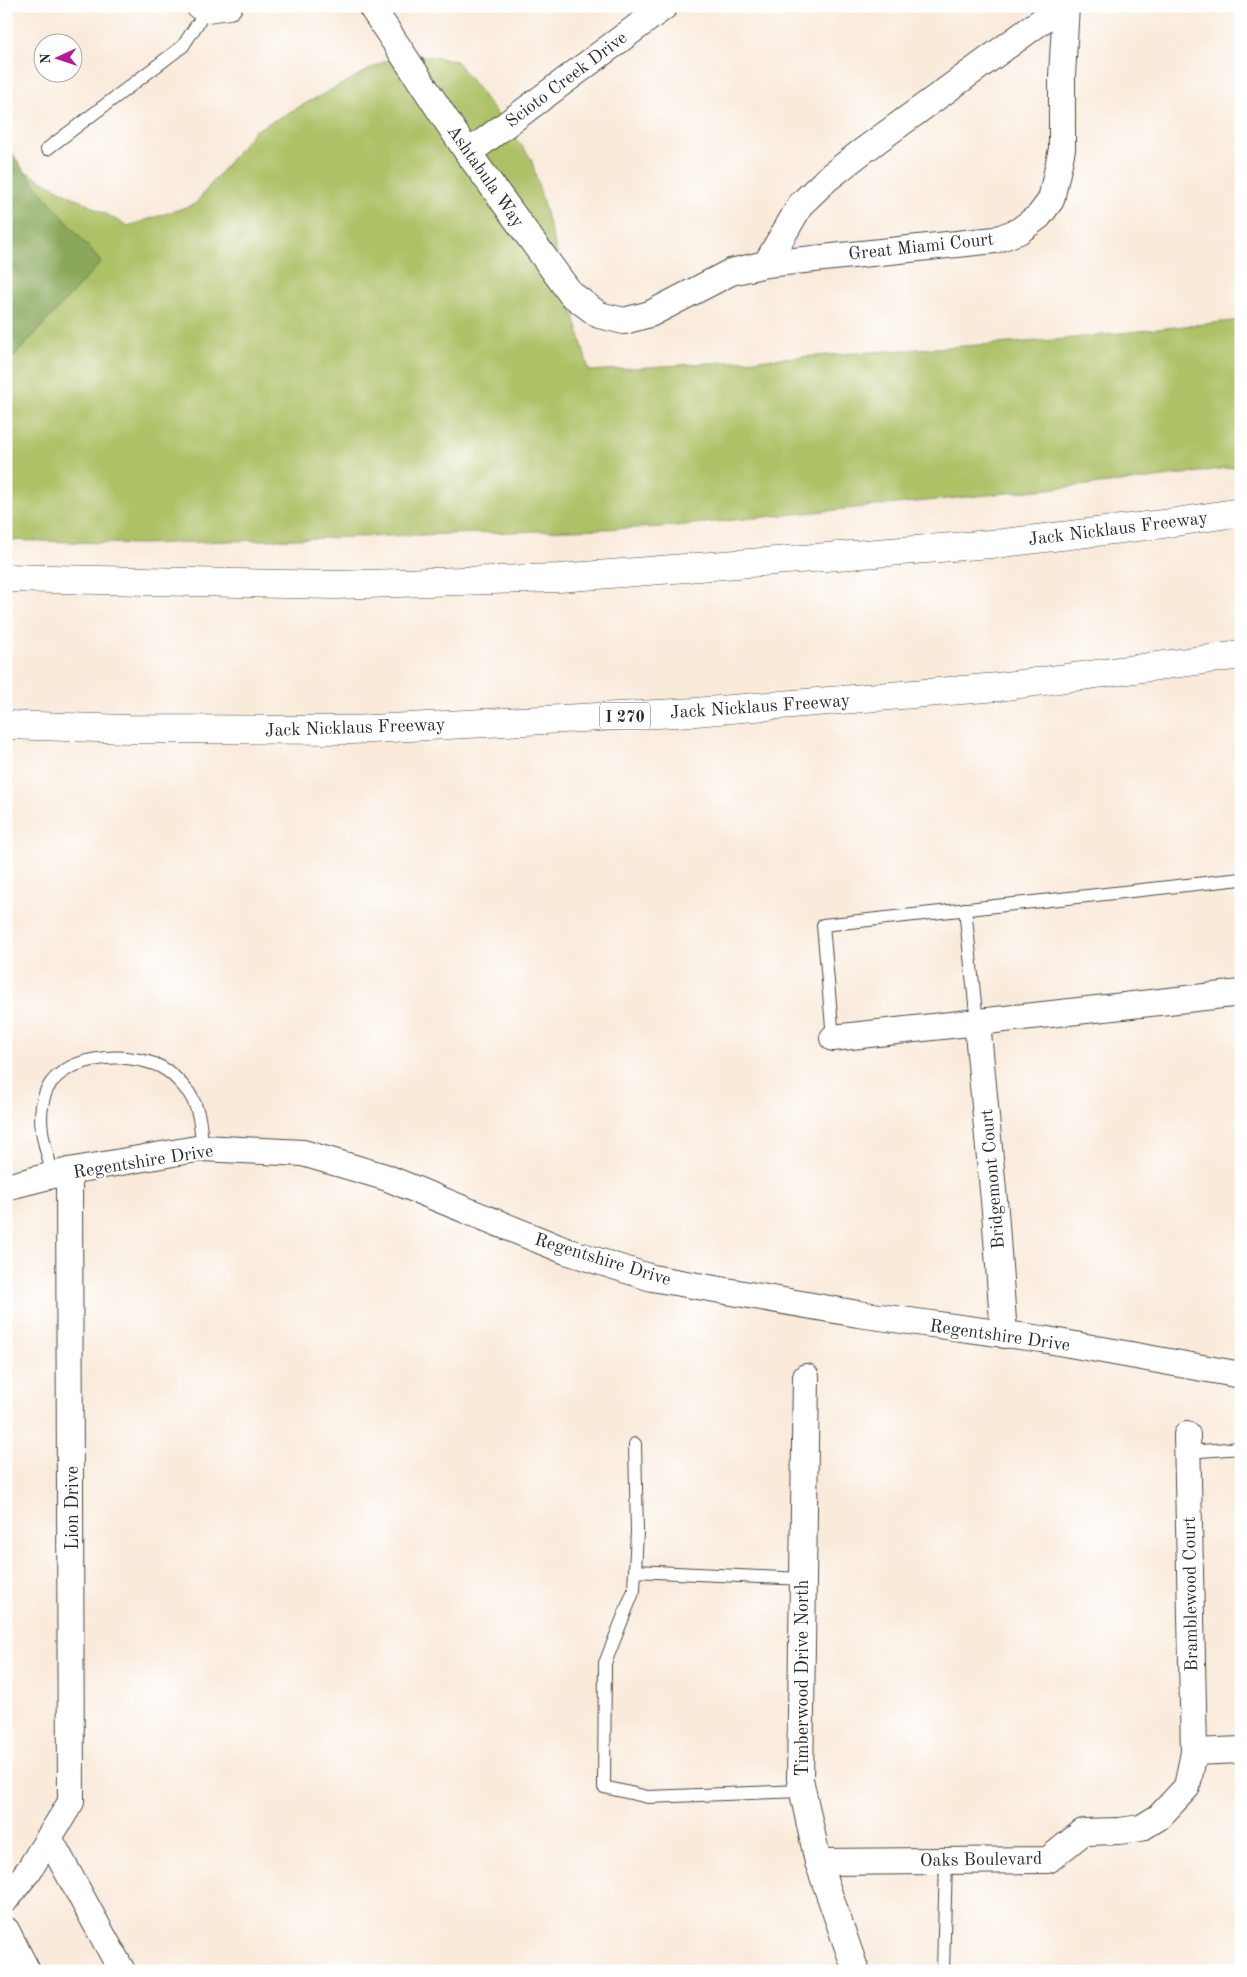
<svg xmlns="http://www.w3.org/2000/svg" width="1247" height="1977" viewBox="0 0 1247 1977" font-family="'Old Standard TT',serif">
  <rect width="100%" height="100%" fill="#fff"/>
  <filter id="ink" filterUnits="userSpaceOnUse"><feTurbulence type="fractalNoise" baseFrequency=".02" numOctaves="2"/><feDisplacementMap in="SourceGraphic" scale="10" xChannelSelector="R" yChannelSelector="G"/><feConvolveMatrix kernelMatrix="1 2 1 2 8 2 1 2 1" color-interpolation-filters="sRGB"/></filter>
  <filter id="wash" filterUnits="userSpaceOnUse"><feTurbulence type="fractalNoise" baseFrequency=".0096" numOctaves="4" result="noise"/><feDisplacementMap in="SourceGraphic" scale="20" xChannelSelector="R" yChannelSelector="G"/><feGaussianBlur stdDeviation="1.12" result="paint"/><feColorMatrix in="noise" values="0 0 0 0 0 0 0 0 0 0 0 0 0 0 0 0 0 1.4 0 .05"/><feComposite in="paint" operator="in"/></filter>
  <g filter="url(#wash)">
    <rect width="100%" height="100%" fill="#f9eada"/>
    <path fill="#adc166" stroke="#6c7648" d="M402,52L456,61L531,158L589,371L1055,340L1241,320V466L1149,479L663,527L140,544L6,540V365L100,262L24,171L128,226L195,204L254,131Z"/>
    <path fill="#8aa75b" stroke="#5a6943" d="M6,144L24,171L101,262L6,365Z"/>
  </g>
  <g filter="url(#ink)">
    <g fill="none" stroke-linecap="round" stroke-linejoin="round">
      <defs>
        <g id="service">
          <path d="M47,149L183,46L207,9"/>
          <path d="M965,909L977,1022"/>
          <path d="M833,1038L823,925L1241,879"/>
          <path d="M53,1175C46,1149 36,1124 44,1097C56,1054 128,1050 161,1067C171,1072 182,1084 189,1093C200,1109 201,1129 202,1148"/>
          <path d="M635,1444L637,1532L634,1590L605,1663L604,1787L648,1797L802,1791"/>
          <path d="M1187,1452L1241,1448"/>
          <path d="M635,1571L803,1579"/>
          <path d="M943,1971L946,1861"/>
        </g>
        <g id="minor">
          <path d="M199,6L207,9L229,6"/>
          <path d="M371,6L468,153L571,294L599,315L624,321L650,314L731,272L766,264L995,240L1019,231L1039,216L1051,200L1062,149V76L1066,6"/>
          <path d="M468,153L665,6"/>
          <path d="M766,264L801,204L827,179L860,153L1062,6"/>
          <path d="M977,1022L995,1211L1004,1335"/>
          <path d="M833,1038L1241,993"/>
          <path d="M6,1187L69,1171L202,1148L303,1153L385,1177L566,1251L652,1278L858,1314L1042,1339L1241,1375"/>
          <path d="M806,1377L800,1779L818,1862L856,1971"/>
          <path d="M1194,1752L1241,1750"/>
          <path d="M49,1838L122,1971"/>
          <path d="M818,1862L1048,1860L1083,1832L1119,1831L1141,1828L1159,1817L1187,1787L1194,1752L1187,1435"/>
          <path d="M6,1899L29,1870L71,1802L69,1171"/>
          <path d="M6,1930L27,1971"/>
        </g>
        <g id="motorway">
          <path d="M6,578L335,585L559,578L1003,543L1163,524L1241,512"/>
          <path d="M6,725L128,729L352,730L695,712L998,687L1241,655"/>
        </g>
      </defs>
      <use href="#service" stroke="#4a4845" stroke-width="14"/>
      <use href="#minor" stroke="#4a4845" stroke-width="28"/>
      <use href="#motorway" stroke="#4a4845" stroke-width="29"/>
      <use href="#service" stroke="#fff" stroke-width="12"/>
      <use href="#minor" stroke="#fff" stroke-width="26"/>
      <use href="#motorway" stroke="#fff" stroke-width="28"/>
    </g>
  </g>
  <g text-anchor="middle" stroke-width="4.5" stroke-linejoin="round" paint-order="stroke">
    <rect fill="#fff" stroke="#6b6b6b" stroke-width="1" x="600" y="702.5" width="50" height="27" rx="4"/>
    <g font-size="16" font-weight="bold" fill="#2b2b2b">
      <text x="625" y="722">I 270</text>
    </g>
    <g font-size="18" fill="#2b2b2b" stroke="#fff">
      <text transform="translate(566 79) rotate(-37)" y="6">Scioto Creek Drive</text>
      <text transform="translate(486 176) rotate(55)" y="6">Ashtabula Way</text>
      <text transform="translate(921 246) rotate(-6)" y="6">Great Miami Court</text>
      <text transform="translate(1118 528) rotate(-7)" y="6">Jack Nicklaus Freeway</text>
      <text transform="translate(760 706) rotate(-4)" y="6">Jack Nicklaus Freeway</text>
      <text transform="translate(355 727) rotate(-2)" y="6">Jack Nicklaus Freeway</text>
      <text transform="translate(143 1161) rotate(-9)" y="6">Regentshire Drive</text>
      <text transform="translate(992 1179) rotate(-95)" y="6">Bridgemont Court</text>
      <text transform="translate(603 1259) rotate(17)" y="6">Regentshire Drive</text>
      <text transform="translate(1000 1335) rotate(8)" y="6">Regentshire Drive</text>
      <text transform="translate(72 1508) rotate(-90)" y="6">Lion Drive</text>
      <text transform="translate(1190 1594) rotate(-91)" y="6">Bramblewood Court</text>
      <text transform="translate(802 1678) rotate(-90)" y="6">Timberwood Drive North</text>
      <text transform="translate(981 1859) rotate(-1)" y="6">Oaks Boulevard</text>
    </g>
  </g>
  <rect width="1247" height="1977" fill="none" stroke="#fff" stroke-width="25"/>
  <g transform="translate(58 58) rotate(267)"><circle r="24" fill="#ffffff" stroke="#aaaaaa"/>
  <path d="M0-4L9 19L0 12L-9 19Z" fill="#b5179e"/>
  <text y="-8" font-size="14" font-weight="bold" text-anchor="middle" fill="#2b2b2b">N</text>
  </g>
</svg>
